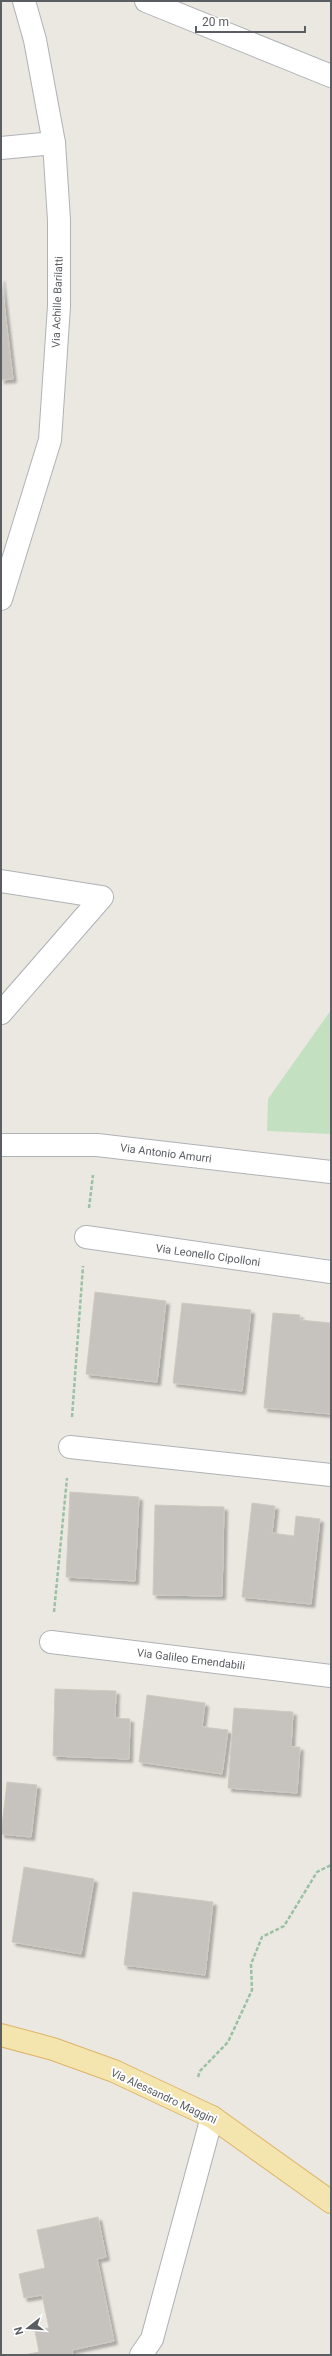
<svg xmlns="http://www.w3.org/2000/svg" width="332" height="2356" viewBox="0 0 332 2356" font-family="Roboto,sans-serif">
  <defs>
    <filter id="shadow"><feDropShadow dx="3.5" dy="3.5" stdDeviation="1" flood-color="#0004"/></filter>
  </defs>
  <rect width="100%" height="100%" fill="#ebe8e2"/>
  <path fill="#c3e0c1" d="M331,1010V1134L267,1131L268,1099Z"/>
  <g fill="#c6c3be" stroke="#cfc9c1" filter="url(#shadow)">
    <path d="M1,278L13,379L1,380Z"/>
    <path d="M95,1292L166,1301L157,1382L86,1374Z"/>
    <path d="M182,1303L251,1310L242,1391L173,1383Z"/>
    <path d="M273,1313L300,1315V1320L331,1323V1414L264,1408Z"/>
    <path d="M70,1492L139,1497L135,1581L66,1577Z"/>
    <path d="M252,1503L275,1506L272,1533L294,1536L296,1516L320,1519L311,1604L242,1597Z"/>
    <path d="M155,1505L224,1507L222,1596L153,1595Z"/>
    <path d="M55,1689L116,1691L115,1718L130,1719L129,1759L53,1756Z"/>
    <path d="M147,1695L205,1703L202,1727L228,1730L222,1774L139,1762Z"/>
    <path d="M234,1708L293,1712L291,1747H300L297,1793L228,1788Z"/>
    <path d="M7,1782L37,1785L31,1837L1,1834Z"/>
    <path d="M24,1867L94,1879L81,1954L12,1942Z"/>
    <path d="M133,1892L213,1902L205,1975L124,1965Z"/>
    <path d="M98,2217L106,2257L97,2259L114,2341L72,2350L73,2355H24L39,2352L35,2331L49,2328L42,2295L24,2298L19,2274L45,2268L37,2230Z"/>
  </g>
  <g fill="none" stroke-linecap="round" stroke-linejoin="round">
    <defs>
      <g id="minor">
        <path d="M146,1L331,76"/>
        <path d="M1,148L54,143"/>
        <path d="M1,599L50,440L59,306V220L54,143L35,40L24,1"/>
        <path d="M1,881L102,897L1,1013"/>
        <path d="M1,1145H97L331,1172"/>
        <path d="M86,1237L331,1272"/>
        <path d="M70,1447L331,1475"/>
        <path d="M51,1642L331,1676"/>
        <path d="M141,2355L152,2339L212,2117"/>
      </g>
      <path id="major" d="M1,2035L53,2049L114,2071L212,2117L331,2202"/>
    </defs>
    <use href="#minor" stroke="#afb2b6" stroke-width="24"/>
    <use href="#major" stroke="#deb568" stroke-width="24"/>
    <g stroke="#9bc0a3" stroke-width="2.5" stroke-dasharray="4 2" stroke-linecap="butt">
      <path d="M89,1208L93,1175"/>
      <path d="M72,1417L83,1266"/>
      <path d="M54,1612L67,1478"/>
      <path d="M198,2077L200,2071L228,2042L252,1990L251,1964L262,1937L284,1926L317,1872L331,1865"/>
    </g>
    <use href="#minor" stroke="#fff" stroke-width="22"/>
    <use href="#major" stroke="#f4e4ae" stroke-width="22"/>
  </g>
  <g text-anchor="middle" stroke-width="4" stroke-linejoin="round" paint-order="stroke">
    <g font-size="11" fill="#5a5d61" stroke="#fff">
      <text transform="translate(57 302) rotate(-88)" y="4">Via Achille Barilatti</text>
      <text transform="translate(166 1153) rotate(7)" y="4">Via Antonio Amurri</text>
      <text transform="translate(208 1255) rotate(8)" y="4">Via Leonello Cipolloni</text>
      <text transform="translate(191 1659) rotate(7)" y="4">Via Galileo Emendabili</text>
      <text transform="translate(164 2096) rotate(25)" y="4">Via Alessandro Maggini</text>
    </g>
  </g>
  <rect width="332" height="2356" fill="none" stroke="#5a5d61" stroke-width="4"/>
  <g transform="translate(28 2328) rotate(253)" stroke="#ffffff" stroke-width="3" paint-order="stroke">
  <path d="M0-3L7 15L0 10L-7 15Z" fill="#5a5d61"/>
  <text y="-6" font-size="11" font-weight="bold" text-anchor="middle" fill="#5a5d61">N</text>
  </g>
  <path d="M196 26v6h109v-6" fill="none" stroke="#5a5d61" stroke-width="2"/>
  <text x="202" y="26" font-size="12" fill="#5a5d61" stroke="#ffffff" stroke-width="3" paint-order="stroke">20 m</text>
</svg>
